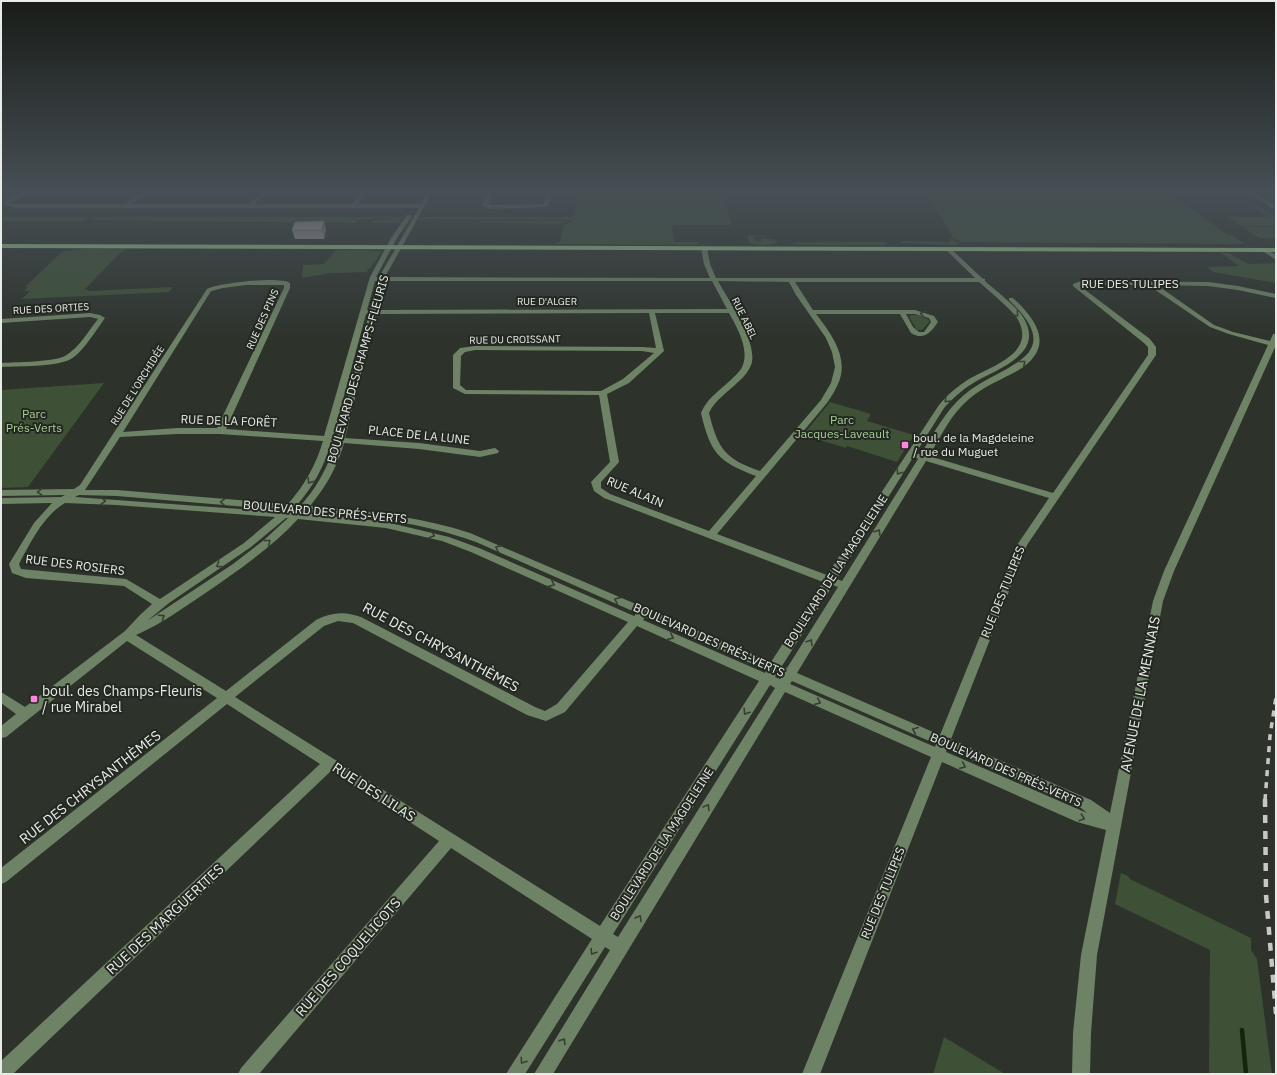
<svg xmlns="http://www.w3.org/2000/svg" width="1277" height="1075" viewBox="0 0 1277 1075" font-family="'IBM Plex Sans',sans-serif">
  <rect width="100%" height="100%" fill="#2d322b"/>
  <g fill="#3e5136">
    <path d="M579,191H723L731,225H672L674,242H699V244L697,245L554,244L560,242L563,226L573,220L423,219L422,220H448L418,221L420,217H574Z"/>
    <path d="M926,191H1166L1228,235H1232L1245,244L961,242L953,238Z"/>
    <path d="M1251,202L1276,217V226H1241L1227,217H1270L1248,203Z"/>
    <path d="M1,217H90L83,221H1Z"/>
    <path d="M95,217H403L399,223H371L373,220L399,219L373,218L357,221L355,223L91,220Z"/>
    <path d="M482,221H562L564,222L557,224L461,222Z"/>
    <path d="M1242,227H1276V238H1259Z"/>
    <path d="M747,235L764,236V237L753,236L755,241H762L761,238L774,239L778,242C772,247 755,246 749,242Z"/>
    <path d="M950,238L956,242L961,243L955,245L901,243V241H902L951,242Z"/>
    <path d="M797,242H884L886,243L884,245H797L793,243Z"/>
    <path d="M84,249H126L118,255L85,289L90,291L173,287L169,292L22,299L30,291H24L28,287H25L63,251Z"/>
    <path d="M339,250H368L381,252L375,262H373L371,268L368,269L367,272L331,273L302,278L303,265L324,264L335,251Z"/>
    <path d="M1221,253H1229L1248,264L1276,263V283L1213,272L1207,267L1239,266Z"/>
    <path d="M911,315H920L929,320V322L922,330H917L909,317Z"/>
    <path d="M104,383L28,487L1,488V390Z"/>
    <path d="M830,402L871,414L867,421L914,435L897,462L847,446L846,448L803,435Z"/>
    <path d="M1121,873L1128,876L1130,879L1251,938V950L1257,959L1272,1074H1209L1210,950L1115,904Z"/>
    <path d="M944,1037L1005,1074H933Z"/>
  </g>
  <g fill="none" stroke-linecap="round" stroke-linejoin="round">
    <path stroke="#13260a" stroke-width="4.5" d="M1242,1030L1246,1074"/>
    <g fill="#6e8365" fill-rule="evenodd">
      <path d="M25,191H32L9,203L16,204H124L145,191H151L131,204H248L264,191H270L254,204H352L362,191H367L358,204H421L428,191H433L385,277L710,278L704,264L701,248L704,246L707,248L710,264L716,278H975L945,249L950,248L982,278L985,279V281C994,289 1018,308 1023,317C1046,354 998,368 975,382C963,389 953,398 944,408L837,579L842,581L918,459L915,456L916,454H921C934,433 945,411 964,395C1000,364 1071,359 1009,300V298H1013C1039,322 1055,348 1017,371C1001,380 984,386 969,399C951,414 941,436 929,456L1053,493L1148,355V347L1144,343L1073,286V284L1081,281L1208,282L1238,286L1276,294V298L1238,290L1208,286L1157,285L1214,325L1233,332L1270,341L1273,334H1276V345L1174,571L1163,601L1097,955L1091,1033L1090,1074H1072L1073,1033L1081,955L1106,830L1077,822L942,762L820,1074H802L931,757L785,692L553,1074H534L610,950L605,947L525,1074H506L592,939L451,848L259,1074H238L241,1068L439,841L331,771L13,1074H1V1061L320,764L227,704L6,882L1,884V868L217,698L127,641L6,737L1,738V726L16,714L1,703V692L25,707L125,631L140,615L152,604L124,586L26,578L12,573L9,564L12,559L34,523L52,503L1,504V498L61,497L65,495L1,496V490L74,489L80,485L207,289C219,283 280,276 290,283V288L226,429L324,436L370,277L391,238L407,215H411L412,216L397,238L376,277H379L419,208H16L2,204L7,199ZM375,281H377L370,310H367ZM384,281H712L727,309L377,310ZM718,281L789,282L796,295L826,338L832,352L835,367L831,383L821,400L760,471C725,459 718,449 709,413C715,400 728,392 738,382C744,377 750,370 752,362C756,340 729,301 718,281ZM795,282H979C988,290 1011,309 1017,318C1038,353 991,366 969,379C958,386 948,394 939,405L827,575L717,534L827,403C831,397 835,391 838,384C850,359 831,333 816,314H900L911,333C924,341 931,332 938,322L934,316L915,310H813ZM246,285H284V288L217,428H177L123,432L211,291L223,288ZM1082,285H1148L1210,327L1229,334L1268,345L1164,571L1153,601L1110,813L1091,800L951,739L1027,545L1156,355V347L1150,339L1080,286ZM649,313L656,348L642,347L475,346L460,348L453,355V388L465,394L599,395L610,462L591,482L594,491L604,498L823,582L771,662L470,533C417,516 366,511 310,506C325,488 338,466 344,443L419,449L480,457L498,453L499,451L495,448L480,451L419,443L345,438L376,314ZM655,313H729C738,329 751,352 741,369C729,385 709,394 701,413C710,452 718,462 756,476L709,531L610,494L601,488V482L619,462L607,394L629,383L664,351ZM366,314H369L337,437H333ZM906,314H915L929,318L931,322L924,332H919L913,327ZM475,350L642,351L654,353L623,379L601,391L466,390L460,385L461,356L465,352ZM177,434H220L323,441C316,465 304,486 288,504L117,490H85L120,437ZM331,442H335C330,464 316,489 301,505H297C313,487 325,465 331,442ZM926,461L1049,498L1017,545L940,735L797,673ZM79,495L117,496L283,510L281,512L75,497ZM65,503L116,505L275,517L244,543L160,599L126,579L21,569L19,564C30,543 44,515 65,503ZM305,512C366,517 418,521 476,542L637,613L634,616L479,548L449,537L386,522L304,513ZM286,518H288L264,540L233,564L147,621L169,603L251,547ZM298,519L386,528L442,541L471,552L628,622L557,704L545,711L535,707L361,617C345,611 331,612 316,620L226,691L136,635C162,624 184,607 207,592C239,570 272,547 298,519ZM833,585L838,587L787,668L782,666ZM645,617L766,670L765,673L643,620ZM338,621L353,623L527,715L546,721L565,712L637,626L759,681L600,926L235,697L324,626ZM777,674L782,677L780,679L775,677ZM792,681L936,744L935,747L790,684ZM770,685L775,688L618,937L613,934ZM947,749L1081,808L1087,813L946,752Z"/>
      <path d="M487,191H492L488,204L491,205L543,204L547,191H552L549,205L546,207L491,209L482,205Z"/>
      <path d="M1245,191H1251L1276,206V210Z"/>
      <path d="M1261,248H1265L1276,255V260L1261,250Z"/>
      <path d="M90,313L100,315L105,318C97,329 81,355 69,360C52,367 20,366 1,367V363C16,362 54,362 65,356C79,348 89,330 98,319L90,317L1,323V319Z"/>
    </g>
    <path fill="#aad798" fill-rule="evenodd" d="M1,244L1276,248V252L1,248Z"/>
    <path stroke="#c5c8c4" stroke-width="3.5" stroke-dasharray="6 6" stroke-linecap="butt" d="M1265,800L1270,736L1276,697"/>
    <path stroke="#c5c8c4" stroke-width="4.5" stroke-dasharray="8 8" stroke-linecap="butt" d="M1265,799L1266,895L1276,1014"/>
  </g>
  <path fill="#a8a0a5" d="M326,229L324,239H295L292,230Z"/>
  <path fill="#888286" d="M324,221L326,229L324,239L322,230Z"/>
  <path fill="#c3bac0" stroke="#888286" d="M324,221L322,230H292L295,222Z"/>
  <defs><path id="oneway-chevron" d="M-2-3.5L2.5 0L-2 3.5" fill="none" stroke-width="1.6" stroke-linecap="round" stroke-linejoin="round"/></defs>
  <g stroke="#363f32">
    <use href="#oneway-chevron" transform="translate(923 314) rotate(-168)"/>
    <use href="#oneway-chevron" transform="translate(1016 314) rotate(50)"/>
    <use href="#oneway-chevron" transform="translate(1023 363) rotate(-39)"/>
    <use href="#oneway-chevron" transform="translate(947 400) rotate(135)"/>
    <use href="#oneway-chevron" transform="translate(899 472) rotate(123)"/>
    <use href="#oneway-chevron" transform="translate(310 481) rotate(123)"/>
    <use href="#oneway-chevron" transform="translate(40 492) rotate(179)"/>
    <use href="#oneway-chevron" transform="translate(103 501) rotate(3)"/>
    <use href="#oneway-chevron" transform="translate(223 502) rotate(-176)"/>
    <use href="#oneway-chevron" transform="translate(878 532) rotate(-58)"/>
    <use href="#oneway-chevron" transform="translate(432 535) rotate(17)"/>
    <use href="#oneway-chevron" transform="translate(268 542) rotate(-39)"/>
    <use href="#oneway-chevron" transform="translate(498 548) rotate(-156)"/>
    <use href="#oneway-chevron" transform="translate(219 565) rotate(147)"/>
    <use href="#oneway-chevron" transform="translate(552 584) rotate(24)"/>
    <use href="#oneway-chevron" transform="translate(617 600) rotate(-156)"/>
    <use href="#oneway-chevron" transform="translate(162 617) rotate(-34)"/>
    <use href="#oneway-chevron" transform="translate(671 637) rotate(24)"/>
    <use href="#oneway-chevron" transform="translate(810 642) rotate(-58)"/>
    <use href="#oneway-chevron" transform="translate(818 702) rotate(24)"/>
    <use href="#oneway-chevron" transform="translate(746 712) rotate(123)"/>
    <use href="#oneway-chevron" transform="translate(915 730) rotate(-157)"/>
    <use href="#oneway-chevron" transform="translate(963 766) rotate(24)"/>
    <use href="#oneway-chevron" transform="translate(707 807) rotate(-59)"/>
    <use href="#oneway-chevron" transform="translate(1082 818) rotate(18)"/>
    <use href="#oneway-chevron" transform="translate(639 918) rotate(-59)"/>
    <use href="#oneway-chevron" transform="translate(593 952) rotate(122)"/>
    <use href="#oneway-chevron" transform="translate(563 1041) rotate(-58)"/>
    <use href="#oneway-chevron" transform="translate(523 1061) rotate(123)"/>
  </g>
  <linearGradient id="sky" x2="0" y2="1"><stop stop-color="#191c18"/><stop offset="0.56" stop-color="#464f55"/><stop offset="1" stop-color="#464f55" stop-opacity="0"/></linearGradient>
  <rect width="1277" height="342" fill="url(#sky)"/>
  <g fill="#ff85df" stroke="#232821" stroke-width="1.5">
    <rect x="901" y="441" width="8" height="8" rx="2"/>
    <rect x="30" y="695" width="8" height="8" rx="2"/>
  </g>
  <g text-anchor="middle" stroke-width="4" stroke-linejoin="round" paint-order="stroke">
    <g font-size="10" fill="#e8ebe7" stroke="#232821">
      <text x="547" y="305">RUE D'ALGER</text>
      <text transform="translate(51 308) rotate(-3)" y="4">RUE DES ORTIES</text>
      <text transform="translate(745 318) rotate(64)" y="4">RUE ABEL</text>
      <text transform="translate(262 319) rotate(-66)" y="4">RUE DES PINS</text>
      <text transform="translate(515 339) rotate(-1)" y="4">RUE DU CROISSANT</text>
      <text transform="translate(137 385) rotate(-58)" y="4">RUE DE L'ORCHIDÉE</text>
    </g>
    <g font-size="12" fill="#e8ebe7" stroke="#232821">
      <text x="1130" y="288">RUE DES TULIPES</text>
      <text transform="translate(358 369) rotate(-74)" y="4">BOULEVARD DES CHAMPS-FLEURIS</text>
      <text transform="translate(229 421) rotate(2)" y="4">RUE DE LA FORÊT</text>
      <text transform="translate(419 435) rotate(6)" y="4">PLACE DE LA LUNE</text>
      <text transform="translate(635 492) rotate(23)" y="4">RUE ALAIN</text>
      <text transform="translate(325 512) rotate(5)" y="4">BOULEVARD DES PRÉS-VERTS</text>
      <text transform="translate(75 565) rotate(7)" y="4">RUE DES ROSIERS</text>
      <text transform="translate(836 571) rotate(-57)" y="4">BOULEVARD DE LA MAGDELEINE</text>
      <text transform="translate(1003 592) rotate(-68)" y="4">RUE DES TULIPES</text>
      <text transform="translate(709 640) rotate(24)" y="4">BOULEVARD DES PRÉS-VERTS</text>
      <text transform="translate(1006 770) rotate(24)" y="4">BOULEVARD DES PRÉS-VERTS</text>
      <text transform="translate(662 844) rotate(-57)" y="4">BOULEVARD DE LA MAGDELEINE</text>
      <text transform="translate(883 893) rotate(-68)" y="4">RUE DES TULIPES</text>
    </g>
    <g font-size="12" fill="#a8ce98" stroke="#232821">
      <text x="34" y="418">Parc<tspan x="34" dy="14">Prés-Verts</tspan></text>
      <text x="842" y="424">Parc<tspan x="842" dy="14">Jacques-Laveault</tspan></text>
    </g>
    <g font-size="12" fill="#e8ebe7" stroke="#232821" text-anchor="start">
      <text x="913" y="442">boul. de la Magdeleine<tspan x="913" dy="14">/ rue du Muguet</tspan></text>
    </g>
    <g font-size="14" fill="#e8ebe7" stroke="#232821">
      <text transform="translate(441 647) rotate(28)" y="5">RUE DES CHRYSANTHÈMES</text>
      <text transform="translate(1140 694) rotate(-79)" y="5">AVENUE DE LA MENNAIS</text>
      <text transform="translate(90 787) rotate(-38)" y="5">RUE DES CHRYSANTHÈMES</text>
      <text transform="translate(374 792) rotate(33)" y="5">RUE DES LILAS</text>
      <text transform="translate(165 919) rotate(-43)" y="5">RUE DES MARGUERITES</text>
      <text transform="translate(348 957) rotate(-49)" y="5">RUE DES COQUELICOTS</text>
    </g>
    <g font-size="14" fill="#e8ebe7" stroke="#232821" text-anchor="start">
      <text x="42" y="696">boul. des Champs-Fleuris<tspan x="42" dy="16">/ rue Mirabel</tspan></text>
    </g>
  </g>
  <rect width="1277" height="1075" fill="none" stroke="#e8ebe7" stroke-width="4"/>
</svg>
